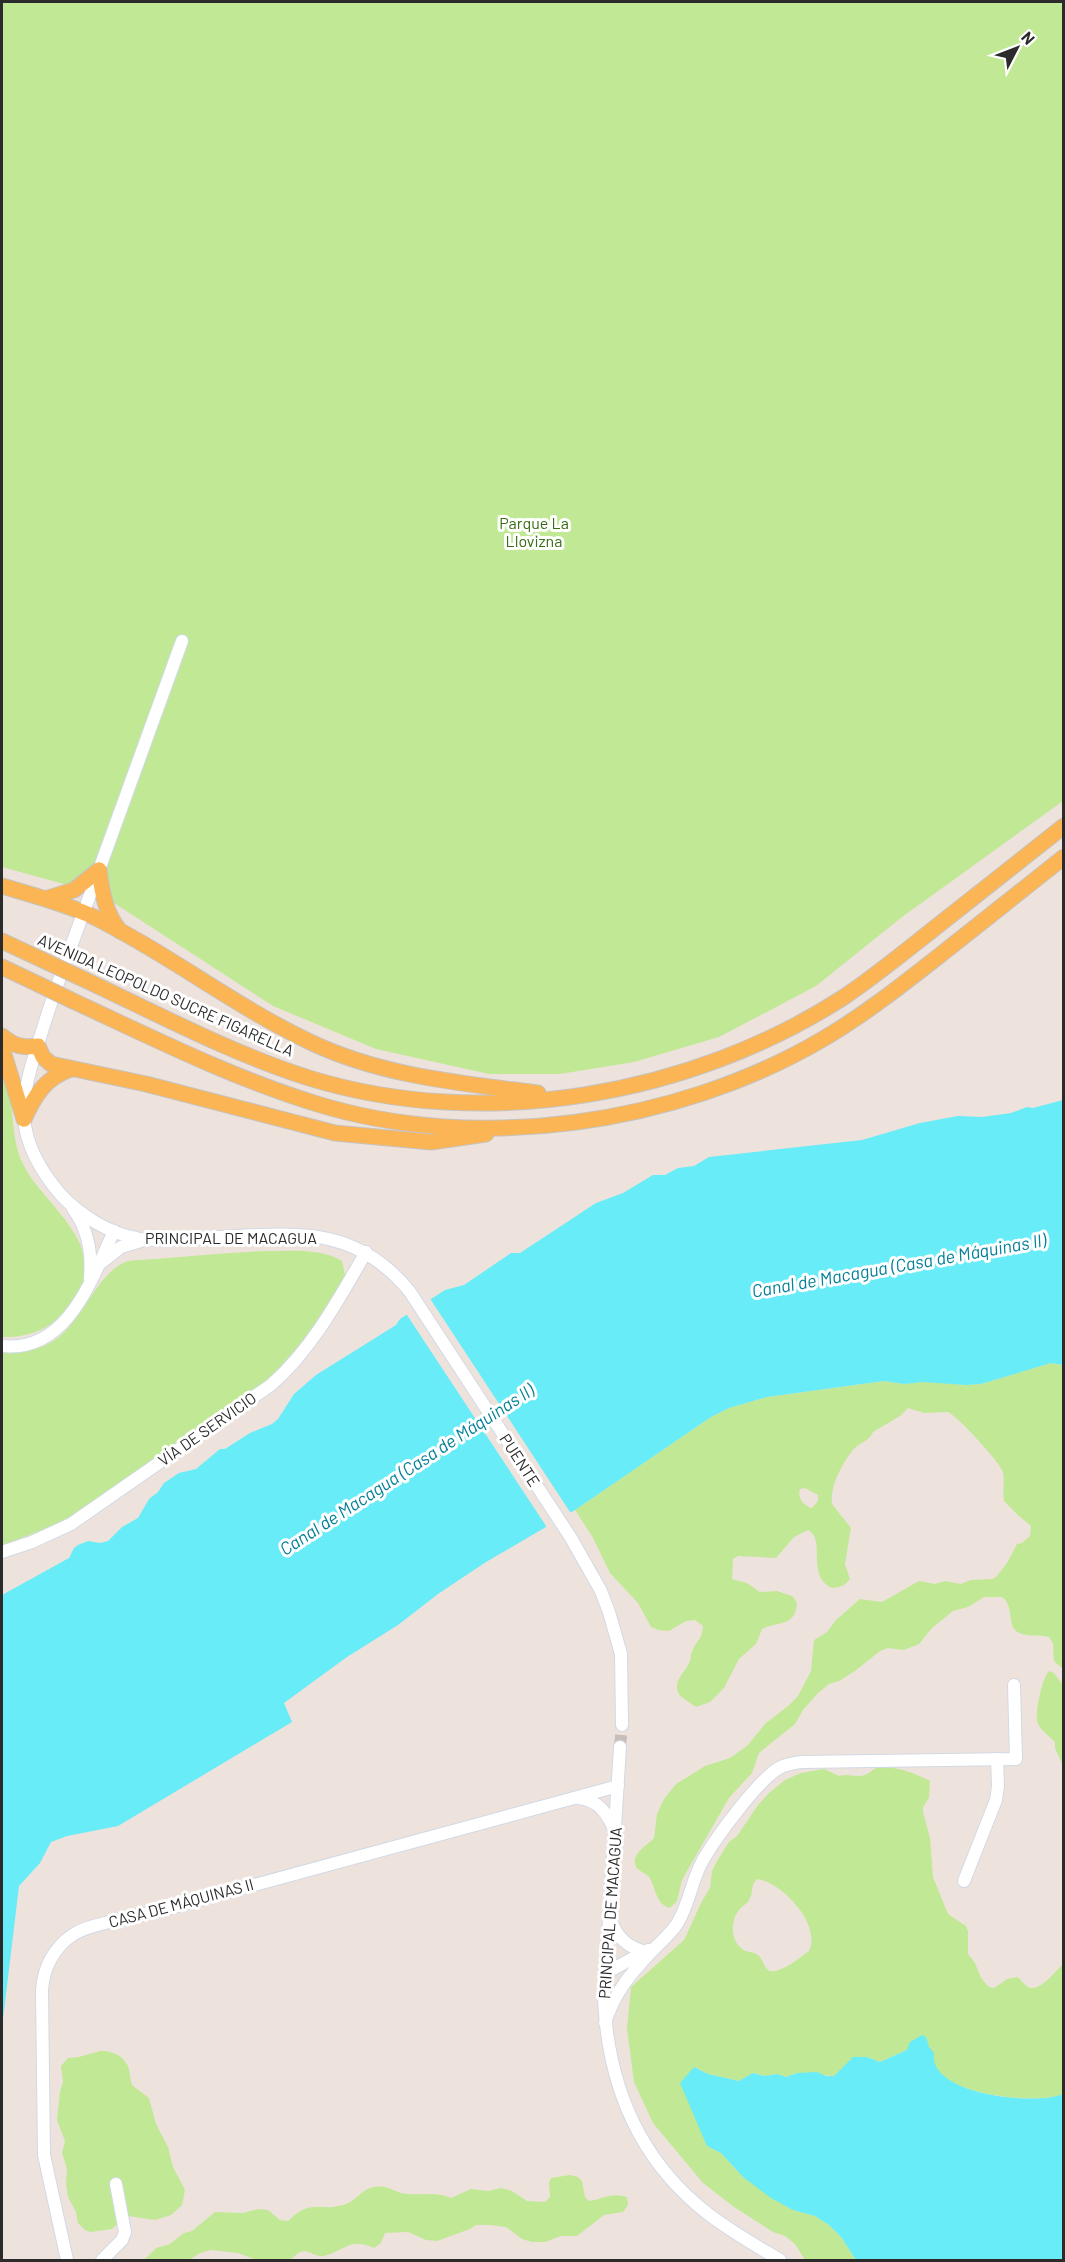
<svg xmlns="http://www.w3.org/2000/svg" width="1065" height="2262" viewBox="0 0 1065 2262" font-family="Barlow,sans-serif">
  <rect width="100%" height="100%" fill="#eee3dc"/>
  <g fill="#c1e895" fill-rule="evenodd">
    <path d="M2,2H1063V801L902,917L816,986L719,1037L634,1062L560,1074H489L376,1049L273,1006L100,894L2,867Z"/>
    <path d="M2,1069C4,1077 7,1084 9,1091C14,1115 12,1142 23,1164C40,1201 106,1242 79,1291C76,1297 70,1303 66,1309C51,1330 26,1338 2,1337Z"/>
    <path d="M268,1251C291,1251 322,1248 342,1261L345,1275L342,1282L302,1343L266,1382L66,1520L2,1546V1353C57,1351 65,1335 94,1292C101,1282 112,1268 123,1263C131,1259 146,1260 155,1259C193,1256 230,1252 268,1251Z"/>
    <path d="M1051,1363L1063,1365V1669L1054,1661L1053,1643L1049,1637C1039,1634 1026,1638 1016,1631C1007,1624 1014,1605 1002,1597H984L968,1607L953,1611L932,1628L919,1644L904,1650L888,1648L880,1651L855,1671L839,1681L829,1684L818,1693L803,1710L795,1724L759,1753L752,1773L729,1798L682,1880L677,1901L670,1908C655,1904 656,1887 649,1877C645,1872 636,1871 635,1864C633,1852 648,1845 654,1838L657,1814L664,1799L676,1784L705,1766L730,1758L747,1746L765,1724L788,1706L798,1696L811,1671L814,1640L827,1632L836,1620L860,1599L882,1602L919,1581L935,1584L945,1581L961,1584L971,1580L993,1579L997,1576L1007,1563L1017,1544L1022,1543L1030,1536L1031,1526L1019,1516L1004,1501C1002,1491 1005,1482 1003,1472C999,1461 959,1418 948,1412L924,1413L908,1408L900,1416L873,1432C869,1442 858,1443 852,1451C841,1466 830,1486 832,1504L851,1528L845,1564L850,1579C845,1586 840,1587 832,1588C805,1575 827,1540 808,1530L794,1537L776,1558L738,1556L733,1559L732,1579L747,1583L760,1592L777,1591L792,1596C796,1600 798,1603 796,1609C793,1626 775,1622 762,1629L756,1644L739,1659L724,1688L710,1702L696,1707L680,1696C671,1681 685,1674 690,1661C691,1658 690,1655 692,1652C696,1640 702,1641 703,1626L695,1620L686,1621L669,1631L658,1630L651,1627L638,1603L610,1573L592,1536L575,1510L711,1417L729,1408L767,1397L884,1381L904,1384L923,1381L966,1385L981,1384ZM805,1488L818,1495V1501L812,1508C804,1506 797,1498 800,1489Z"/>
    <path d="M1049,1671L1054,1673L1063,1685V1766L1055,1748V1742C1050,1737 1041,1730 1038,1724C1034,1714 1042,1678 1049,1671Z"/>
    <path d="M878,1767C899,1767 912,1772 930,1781L929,1798L923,1807V1812L930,1838L933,1877L948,1914L966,1926L968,1931V1954L975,1963L981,1978L989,1987L994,1988L1007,1979L1017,1977C1022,1980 1024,1985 1028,1987C1039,1993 1056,1971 1063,1964L1064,2094C1037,2105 951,2095 935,2068C930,2060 928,2046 926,2037L907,2050L880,2062L867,2057H853L834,2076L797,2073L786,2077L778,2074L764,2076L754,2073L739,2081L708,2074L694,2067L707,2146L721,2153L743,2177L793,2210L815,2216L829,2225L841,2237L856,2260H805L795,2244L785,2236L773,2232L734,2207L703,2183L653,2123L634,2082L627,2029L631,1987L684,1940L702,1901L710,1888L712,1871L717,1861L729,1842L737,1836L758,1805L769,1793L785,1780L801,1773L824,1769L839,1776C847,1773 857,1778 865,1775C870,1773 873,1769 878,1767ZM757,1879C781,1882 822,1924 809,1951C801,1957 778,1976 768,1970C763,1966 763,1959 758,1955C753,1951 746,1953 741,1948C730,1939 731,1920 739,1910C742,1906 747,1904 749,1900C754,1893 750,1885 757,1879Z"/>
    <path d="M100,2051C112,2050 125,2056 129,2069C130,2074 130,2080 132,2085L149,2098L156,2124L168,2147L173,2167L185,2190L182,2205L171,2215L155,2220L128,2216L123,2218L112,2229L90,2232L85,2230L78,2223L76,2212L68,2197L66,2185L67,2169L62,2153L65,2141L57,2120L60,2092L63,2082L61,2066L68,2058L79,2057Z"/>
    <path d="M570,2175L578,2177L582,2181L585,2197L589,2201C605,2199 608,2192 627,2197L628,2205L623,2212L604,2215L577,2236H561L545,2242H532L522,2239L506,2227L490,2225H476L470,2229L437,2241L426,2240L408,2232L385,2233L381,2243L374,2248C350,2237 346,2250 324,2256C314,2258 307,2246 297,2254C294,2256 292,2259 290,2260H257L238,2253L211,2250L200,2253L189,2260H144L156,2248L170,2244L184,2233L192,2231L215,2212L243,2213L258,2209L268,2210L280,2220L288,2221C311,2198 317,2212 343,2205C354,2203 360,2191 370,2188C385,2184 389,2189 401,2193C418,2197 434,2190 451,2198L471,2189L488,2191L501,2188L512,2191L527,2201L545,2202L550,2197L549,2183L551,2178Z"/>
  </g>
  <g fill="#67ecf8">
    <path d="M1063,1100V1365L1051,1363L981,1384L966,1385L923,1382L904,1384L884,1381L767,1397L729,1408L711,1417L575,1510L486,1562L438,1594L398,1625L347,1657L284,1703L292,1722L118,1826L67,1836L51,1842L40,1863L19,1886L2,2027V1595L69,1558L74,1548L78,1545L88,1541L100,1543L108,1541L122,1527L138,1518L149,1499L158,1492L164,1483L179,1473L196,1469L220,1449H225L250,1433L272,1424L278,1419L294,1394L316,1375L396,1325L400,1319L445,1290L464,1285L511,1253H520L596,1203L623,1193L653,1175H665L678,1168L694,1166L709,1157L862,1140L920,1123L958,1116L982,1117L1011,1113L1027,1107L1033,1108Z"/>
    <path d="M922,2035L926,2037L929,2047L934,2053C927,2095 1036,2106 1063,2094V2260H856L841,2237L829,2225L815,2216L793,2210L771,2198L743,2177L721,2153L707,2146L680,2083L694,2067L708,2074L739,2081L753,2073L764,2076L778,2074L786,2077L797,2073L817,2072L826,2076H834L853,2057H867L880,2062L907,2050L910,2042Z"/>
  </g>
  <path fill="#eee3dc" d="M429,1297L572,1515L548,1529L405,1312Z"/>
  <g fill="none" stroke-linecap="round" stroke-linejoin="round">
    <path stroke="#c7beb9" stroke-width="12" stroke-dasharray="12 6" stroke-linecap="butt" d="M620,1747L622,1725"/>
    <defs>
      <g id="minor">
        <path d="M182,641C150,729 118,816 87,903C70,949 53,994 39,1041C31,1066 23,1090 24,1117C26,1147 42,1173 61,1195C80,1215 108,1233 136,1238C160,1243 193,1238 219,1237C296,1233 356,1225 410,1292L571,1538L601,1591L609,1612L621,1654L622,1725"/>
        <path d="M73,1209C88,1229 92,1254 90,1278"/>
        <path d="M102,1262L121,1247L141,1241"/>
        <path d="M2,1346C68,1353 92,1278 114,1231"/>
        <path d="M2,1552L32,1542L71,1524L271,1385C312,1349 339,1299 366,1252"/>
        <path d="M620,1747L604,1999C608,2084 638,2159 707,2213C730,2231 755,2245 780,2260"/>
        <path d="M578,1798C599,1800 608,1814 615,1832"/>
        <path d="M964,1881L996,1800L998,1786L997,1759"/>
        <path d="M610,1918C617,1937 626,1947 646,1952"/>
        <path d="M604,1974L648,1950"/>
        <path d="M605,2023C614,1993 631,1973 652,1951C661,1942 670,1934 677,1924C689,1905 691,1883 701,1864C713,1841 757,1781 779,1768C786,1764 793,1763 801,1762L1016,1759L1014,1685"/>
        <path d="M67,2260L44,2155L42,1991C43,1968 54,1947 74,1934C87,1926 103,1924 117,1920C142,1915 168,1909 192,1902C334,1862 476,1824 618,1786"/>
        <path d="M102,2260L122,2240L125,2232L116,2184"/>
      </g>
      <g id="major">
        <path d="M99,870C102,892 105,913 120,931"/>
        <path d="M2,886C32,895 63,903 92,916C167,953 233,1005 308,1041C380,1076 460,1083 538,1093"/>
        <path d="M48,898L74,890L99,870"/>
        <path d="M2,941L47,962"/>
        <path d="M2,967L38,984"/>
        <path d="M79,977C154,1012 230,1053 309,1078C484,1132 691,1096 844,997C874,977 902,954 931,931C975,896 1019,861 1064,826"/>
        <path d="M71,1000C151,1037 230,1077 314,1103C476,1154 677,1125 823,1039C864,1015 902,985 939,956C981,923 1022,890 1064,857"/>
        <path d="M2,1036C14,1046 22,1048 38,1046L43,1057L51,1064L146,1084L335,1133L431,1142L486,1134"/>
        <path d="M2,1048L24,1119"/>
        <path d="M24,1119C35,1095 45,1078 71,1069"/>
      </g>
    </defs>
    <use href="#minor" stroke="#d1d9e5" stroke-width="14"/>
    <use href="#major" stroke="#c4c4c4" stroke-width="17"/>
    <use href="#minor" stroke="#fff" stroke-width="12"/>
    <use href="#major" stroke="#fbb554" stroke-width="15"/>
    <defs>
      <g id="major-bridge">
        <path d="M47,962L79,977"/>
        <path d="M38,984L71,1000"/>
      </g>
    </defs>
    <use href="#major-bridge" stroke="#c4c4c4" stroke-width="17" stroke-linecap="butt"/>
    <use href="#major-bridge" stroke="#fbb554" stroke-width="15"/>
  </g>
  <g text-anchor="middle" stroke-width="6" stroke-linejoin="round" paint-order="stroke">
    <g font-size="16" fill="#386e15" stroke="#fff">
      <text x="534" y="529">Parque La<tspan x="534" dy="18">Llovizna</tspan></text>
    </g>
    <g font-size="16" fill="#2b2b2b" stroke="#fff">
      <text transform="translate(166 995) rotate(24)" y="6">AVENIDA LEOPOLDO SUCRE FIGARELLA</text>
      <text x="231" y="1244">PRINCIPAL DE MACAGUA</text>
      <text transform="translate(207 1429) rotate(-35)" y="6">VÍA DE SERVICIO</text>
      <text transform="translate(520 1460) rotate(57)" y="6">PUENTE</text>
      <text transform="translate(181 1903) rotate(-15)" y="6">CASA DE MÁQUINAS II</text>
      <text transform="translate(610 1913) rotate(-86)" y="6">PRINCIPAL DE MACAGUA</text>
    </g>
    <g font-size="18" font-style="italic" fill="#048198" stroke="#fff">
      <text transform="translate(899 1266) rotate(-10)" y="6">Canal de Macagua (Casa de Máquinas II)</text>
      <text transform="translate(407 1470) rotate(-33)" y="6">Canal de Macagua (Casa de Máquinas II)</text>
    </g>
  </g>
  <rect width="1065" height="2262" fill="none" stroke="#2b2b2b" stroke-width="6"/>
  <g transform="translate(1017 48) rotate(48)" stroke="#ffffff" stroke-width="4.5" paint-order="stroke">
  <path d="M0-4.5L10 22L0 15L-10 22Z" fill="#2b2b2b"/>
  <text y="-9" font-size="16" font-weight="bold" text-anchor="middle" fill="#2b2b2b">N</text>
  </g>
</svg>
